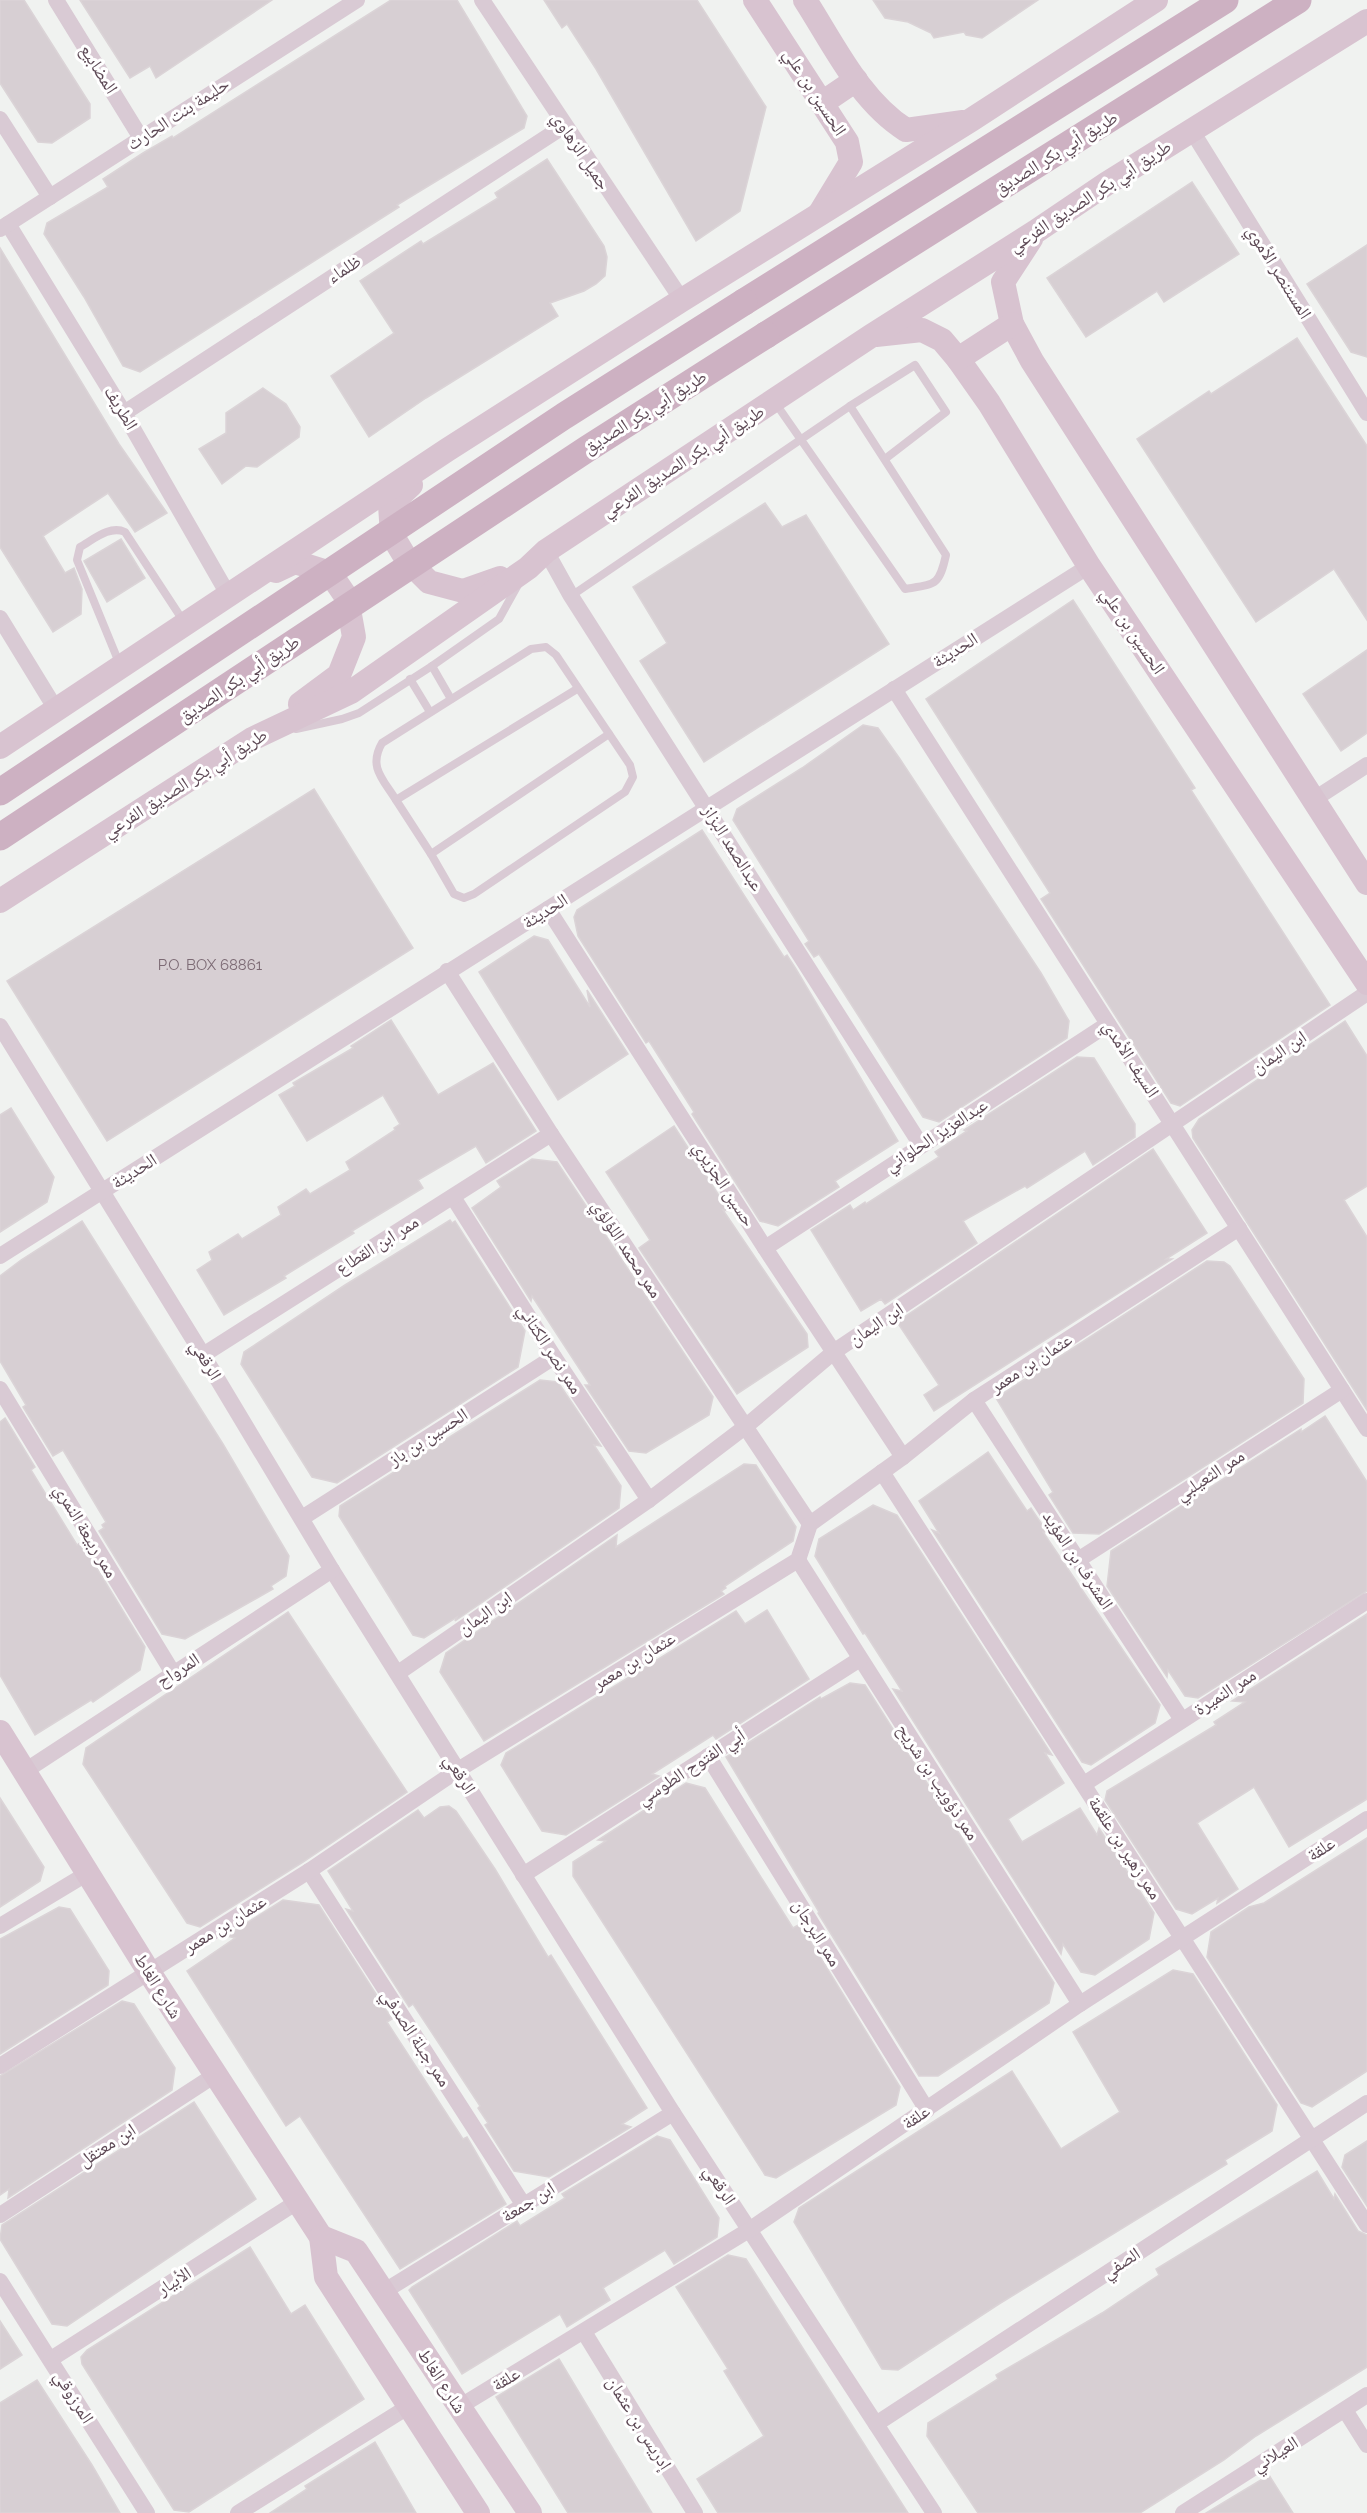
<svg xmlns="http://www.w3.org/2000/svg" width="1367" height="2513" viewBox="0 0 1367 2513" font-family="Raleway,'Noto Naskh Arabic',sans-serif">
  <rect width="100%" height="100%" fill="#f0f2f0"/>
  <g fill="#d7cfd3" stroke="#dbd4d7" stroke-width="1.5">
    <path d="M0,0H24L90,104V118L52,143L38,142L0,83Z"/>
    <path d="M80,0H272L156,78L150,66L130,78Z"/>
    <path d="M391,0H457L527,116L524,128L397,205L399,207L140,372L123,366L84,297L44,234L47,223L108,187L103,179L143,153L172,136L173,138Z"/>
    <path d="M544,0H697L766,107L740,211L696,241L596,69L567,24L562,28Z"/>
    <path d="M873,0H1038L982,38L966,35L964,32L934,38L931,33L908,22L885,18Z"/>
    <path d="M547,159L604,246L607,257L605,276L596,284L584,291L550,303L558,316L426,398L369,437L331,376L394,333L360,281L421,241L423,244L498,198L495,193Z"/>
    <path d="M1192,182L1239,254L1164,302L1157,291L1086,337L1047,278Z"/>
    <path d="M1367,245V357L1351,352L1307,284Z"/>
    <path d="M0,248L119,444L167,513L135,532L108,493L43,536L65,573L74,568L82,589L81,614L53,632L0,547Z"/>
    <path d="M1297,338L1367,446V620L1334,569L1256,622L1137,439L1209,391L1211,394Z"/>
    <path d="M263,388L286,404L300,427L299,437L257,467L246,466L222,484L199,449L226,433V413Z"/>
    <path d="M765,503L782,527L806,515L889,644L704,762L640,661L667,643L633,587Z"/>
    <path d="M121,539L145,578L107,602L84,561Z"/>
    <path d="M1073,600L1195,788L1191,790L1330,1005L1180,1106L1171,1103L1041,899L1050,893L926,699Z"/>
    <path d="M1367,650V733L1341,751L1303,694Z"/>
    <path d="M863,725L878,728L900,759L1041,973L1069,1021L1067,1038L939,1122L923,1117L819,954L814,957L805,944L809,941L733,820L737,809L802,768Z"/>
    <path d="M314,789L413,948L107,1141L7,981Z"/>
    <path d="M702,830L784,957L787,955L796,969L898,1141L835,1181L839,1187L778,1226L760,1221L692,1114L694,1112L649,1041L646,1043L578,936L574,917L577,910Z"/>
    <path d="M534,936L548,940L590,1007L587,990L628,1054L558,1100L479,972Z"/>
    <path d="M391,1020L438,1095L493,1063L536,1131L486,1163L476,1146L418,1180L423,1188L352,1231L354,1233L284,1276L286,1278L224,1315L197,1270L212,1260L209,1252L238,1234L242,1239L281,1215L278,1207L306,1189L310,1194L350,1170L346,1162L395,1130L394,1128L400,1124L383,1095L307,1141L279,1095L295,1086L293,1083L353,1048L351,1046Z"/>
    <path d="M1345,1021L1367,1056V1186L1344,1200L1367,1237V1410L1193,1138L1192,1130L1199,1119Z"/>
    <path d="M1077,1057L1094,1058L1135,1124V1137L1093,1165L1085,1151L1027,1188L1025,1186L963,1221L977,1243L885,1304L881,1299L861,1311L811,1230L850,1205L853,1210L865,1202L866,1204L939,1157L935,1152L967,1131L964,1130Z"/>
    <path d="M11,1108L54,1177L47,1202L0,1232V1115Z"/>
    <path d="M674,1126L729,1211L723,1210L807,1334L808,1347L737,1394L639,1248L650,1240L606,1172Z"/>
    <path d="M1153,1149L1207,1233L1166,1259H1172L934,1411L924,1395L939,1385L897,1322Z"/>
    <path d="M532,1159L557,1162L713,1397L709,1415L646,1453L629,1451L585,1385H590L532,1296L531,1301L472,1208L501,1187L497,1181Z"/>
    <path d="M450,1220L452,1223L455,1221L525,1331L518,1367L337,1483L312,1477L241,1364L244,1352L345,1285Z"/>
    <path d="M82,1221L223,1444L289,1556L286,1576L271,1586L273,1589L185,1639L162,1634L99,1531L104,1528L102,1525L106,1522L63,1450L53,1456L23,1407L26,1405L0,1361V1276L21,1260Z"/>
    <path d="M1207,1261L1224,1262L1230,1266L1304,1379L1303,1403L1099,1534L1073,1533L1049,1495L1053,1492L996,1398Z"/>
    <path d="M540,1380L558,1382L601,1446L594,1445L621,1486L619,1508L455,1621L457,1617L424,1638L413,1635L339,1516L340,1506Z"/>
    <path d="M1325,1416L1367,1482V1591L1198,1698L1185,1696L1168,1670L1167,1677L1107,1586L1111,1551L1301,1429V1432Z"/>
    <path d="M5,1418L35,1467L31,1470L77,1545L81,1542L145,1647L140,1670L93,1702L91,1700L35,1735L0,1675V1422Z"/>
    <path d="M988,1452L1027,1511L1031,1508L1047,1532H1043L1160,1705L1155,1723L1091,1765L1082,1762L932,1530L939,1533L919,1501Z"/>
    <path d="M744,1464L756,1465L796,1527L793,1541L725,1586L726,1588L721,1591L724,1594L484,1741L440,1672L446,1653L617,1535L616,1547Z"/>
    <path d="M873,1505L897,1515L1052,1755L1045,1753L1064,1783L1008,1819L1022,1842L1080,1808L1097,1835L1099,1828L1154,1913L1149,1939L1095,1975L1081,1972L1063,1944L1061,1954L893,1689L902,1691L865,1633L863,1634L815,1556L819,1539Z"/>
    <path d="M767,1610L809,1679L716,1739L713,1735L652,1774L659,1776L566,1835L542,1831L501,1765L506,1753L736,1611L745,1624Z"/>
    <path d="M288,1612L407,1792L303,1862L200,1927L187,1923L83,1764L86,1748Z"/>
    <path d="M1367,1614V1799L1289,1847L1254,1787L1197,1823L1238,1889L1217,1903L1218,1898L1192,1914L1176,1909L1105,1800L1107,1791L1216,1725L1214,1722L1245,1702L1232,1701Z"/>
    <path d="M850,1683L865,1685L1054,1983L1049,2003L938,2076H919L818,1913L819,1912L726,1757L820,1697L821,1699Z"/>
    <path d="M686,1783L705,1788L793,1928L800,1924L900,2087L896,2105L776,2178L765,2175L573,1876V1862L606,1841L598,1840Z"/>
    <path d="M0,1798L44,1867L40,1881L0,1907Z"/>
    <path d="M449,1806L456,1811L495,1869L548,1957L551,1955L647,2108L622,2124L631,2127L549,2177L514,2171L485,2125L488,2123L478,2108L480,2106L413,2004L409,2007L346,1909L353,1911L328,1871L418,1810L424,1818L440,1807Z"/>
    <path d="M1367,1838V2071L1312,2107L1301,2103L1207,1957L1211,1932L1249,1907L1264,1903Z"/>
    <path d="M283,1900L319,1905L392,2019L387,2022L463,2139L467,2137L506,2204L400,2269L300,2116L286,2126L187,1971L235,1938L226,1936Z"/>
    <path d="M59,1907L70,1909L109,1971L108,1985L0,2054V1939Z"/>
    <path d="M1173,1970L1193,1974L1277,2105L1272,2131L1225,2160L1227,2164L999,2304L898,2370L882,2369L794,2222L799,2208L1012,2071L1061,2149L1120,2112L1073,2032Z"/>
    <path d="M122,2001L134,2004L175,2068L172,2090L8,2198L9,2189L0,2195V2076Z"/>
    <path d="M194,2102L256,2199L67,2326L52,2324L0,2239L2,2225Z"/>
    <path d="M657,2136L670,2140L719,2218L717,2237L674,2264L665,2250L603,2288L610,2300L567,2327L560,2314L462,2374L409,2290L412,2287L517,2221L520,2226L565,2198L562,2194Z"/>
    <path d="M1367,2141V2206L1342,2167L1345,2155Z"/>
    <path d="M1317,2171L1334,2199L1335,2194L1358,2231L1367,2235V2367L1256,2436L1224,2460L1140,2513H978L927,2436L928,2423L998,2379L996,2375L1102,2313L1159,2275L1156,2269Z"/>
    <path d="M250,2247L291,2314L305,2305L364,2399L189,2512L174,2510L82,2364L81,2357L87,2350Z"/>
    <path d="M728,2255L746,2259L908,2513H718L697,2479L764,2436L724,2371L728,2369L676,2287Z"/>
    <path d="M0,2321L22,2355L0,2369Z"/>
    <path d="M559,2359L610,2444L652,2513H568L496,2397Z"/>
    <path d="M37,2380L92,2465L120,2513H0V2403Z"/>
    <path d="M375,2442L416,2513H270L307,2489L305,2486Z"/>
    <path d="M1269,2475L1293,2513H1206Z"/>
  </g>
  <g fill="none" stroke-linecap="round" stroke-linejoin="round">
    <g stroke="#d9cad4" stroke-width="8">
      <path d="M850,406L915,365L946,412L885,459"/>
      <path d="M571,596L850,406L946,555C939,586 936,584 905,589L774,401"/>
      <path d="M120,665L77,560L80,547C94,539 110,525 125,532L184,622"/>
      <path d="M432,666L451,699"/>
      <path d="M410,679L430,712"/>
      <path d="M577,689L396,800L431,854L609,734"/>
      <path d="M296,729L342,719L359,713L432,666L499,619L519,583"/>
      <path d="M396,800C383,779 368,767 382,743L531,649L546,647L556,655L630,765L633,777L625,792L474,894L464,898L454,894L431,854"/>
    </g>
    <g stroke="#d9cad4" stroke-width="16">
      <path d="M56,0L141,138"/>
      <path d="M482,0L682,300"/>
      <path d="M0,119L50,197"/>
      <path d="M1192,131L1367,413"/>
      <path d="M8,224L124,413L229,596"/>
      <path d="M0,229L357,0"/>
      <path d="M124,413L564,126"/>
      <path d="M546,551L571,596L921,1145"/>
      <path d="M0,618L57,711"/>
      <path d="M894,689L1367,1429"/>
      <path d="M1313,800L1367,765"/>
      <path d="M548,909L765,1248L903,1457"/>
      <path d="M447,971L551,1134L810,1524"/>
      <path d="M0,1026L203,1355L332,1570L673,2113L934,2513"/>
      <path d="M453,1197L554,1357L649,1500"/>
      <path d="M765,1248L1108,1024"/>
      <path d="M0,1256L1089,566"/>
      <path d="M203,1355L551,1134"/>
      <path d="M0,1389L173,1673"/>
      <path d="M974,1400L1182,1720"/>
      <path d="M882,1472L1367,2225"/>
      <path d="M302,1518L554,1357"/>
      <path d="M798,1560L1080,2004"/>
      <path d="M1078,1560L1342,1390"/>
      <path d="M398,1673L649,1500L745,1427L835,1351L1367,993"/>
      <path d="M708,1756L927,2110"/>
      <path d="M25,1771L332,1570"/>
      <path d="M1084,1784L1367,1601"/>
      <path d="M309,1871L523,2204"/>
      <path d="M523,1875L860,1659"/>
      <path d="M0,1926L88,1873"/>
      <path d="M0,2066L309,1871L458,1770L798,1560L810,1524L903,1457L974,1400L1239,1228"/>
      <path d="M0,2215L215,2075"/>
      <path d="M0,2281L147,2513"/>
      <path d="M383,2292L673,2113"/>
      <path d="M584,2332L695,2513"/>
      <path d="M51,2359L297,2202"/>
      <path d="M459,2407L749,2230L1080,2004L1367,1819"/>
      <path d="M1345,2410L1367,2445"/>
      <path d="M876,2424L1367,2103"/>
      <path d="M238,2513L411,2405"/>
      <path d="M1183,2513L1367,2395"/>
    </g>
    <g stroke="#d8c3d0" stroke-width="24">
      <path d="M755,0L847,142L851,162L820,213"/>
      <path d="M805,0C834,45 860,101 906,130L963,122"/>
      <path d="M822,103L856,80"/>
      <path d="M1031,239L1003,282L1012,324L1032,361L1367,883"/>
      <path d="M876,335L922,330L942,340L958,359L989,403L1089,566L1367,983"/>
      <path d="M958,359L1012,324"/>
      <path d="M411,485L390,505L392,535L407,560L429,582L463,591L500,578"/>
      <path d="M276,571L295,562L330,573L347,598L354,637L339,675L300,704"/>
      <path d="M0,747L447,450L682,300L971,120L1156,0"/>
      <path d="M0,901L252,739L351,692L528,568L546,551L871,336L1035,232L1106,184L1367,21"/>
      <path d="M0,1732L149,1972L321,2237L326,2277L478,2513"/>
      <path d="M321,2237L356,2251L530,2513"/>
    </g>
    <g stroke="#cdb1c2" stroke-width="27">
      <path d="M744,302L1225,0"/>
      <path d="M766,335L1298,0"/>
    </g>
    <g stroke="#cdb1c2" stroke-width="27">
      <path d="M0,792L564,416L744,302"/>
      <path d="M0,837L587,449L766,335"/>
    </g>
  </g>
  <g text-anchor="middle" stroke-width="6" stroke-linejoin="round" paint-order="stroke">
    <g font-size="15" fill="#7c6a74">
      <text x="210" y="970">P.O. BOX 68861</text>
    </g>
    <g font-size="18" fill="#5d4955" stroke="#fff">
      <text transform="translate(99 69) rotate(58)" y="6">المضابيع</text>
      <text transform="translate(815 92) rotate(57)" y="6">الحسين بن علي</text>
      <text transform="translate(178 114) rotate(-33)" y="6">حليمة بنت الحارث</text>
      <text transform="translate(581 151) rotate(56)" y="6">جميل الزهاوي</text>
      <text transform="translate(1056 153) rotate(-32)" y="6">طريق أبي بكر الصديق</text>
      <text transform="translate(1090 196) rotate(-33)" y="6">طريق أبي بكر الصديق الفرعي</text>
      <text transform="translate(344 269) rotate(-33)" y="6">ظلماء</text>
      <text transform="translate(1279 272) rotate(58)" y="6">المستنصر الأموي</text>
      <text transform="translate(121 408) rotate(59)" y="6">الطريف</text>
      <text transform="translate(645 412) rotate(-32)" y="6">طريق أبي بكر الصديق</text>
      <text transform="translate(683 461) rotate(-33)" y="6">طريق أبي بكر الصديق الفرعي</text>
      <text transform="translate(1133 631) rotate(56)" y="6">الحسين بن علي</text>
      <text transform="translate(955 650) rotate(-32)" y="6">الحديثة</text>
      <text transform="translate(239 679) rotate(-34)" y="6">طريق أبي بكر الصديق</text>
      <text transform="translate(185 783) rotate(-32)" y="6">طريق أبي بكر الصديق الفرعي</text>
      <text transform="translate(733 848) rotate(58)" y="6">عبدالصمد البزاز</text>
      <text transform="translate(545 911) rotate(-32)" y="6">الحديثة</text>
      <text transform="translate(1279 1052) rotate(-34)" y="6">ابن اليمان</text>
      <text transform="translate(1131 1059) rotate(57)" y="6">السيف الأمدي</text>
      <text transform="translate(936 1135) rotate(-33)" y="6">عبدالعزيز الحلواني</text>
      <text transform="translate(134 1171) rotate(-32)" y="6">الحديثة</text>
      <text transform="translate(724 1184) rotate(57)" y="6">حسين الجزيري</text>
      <text transform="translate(377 1245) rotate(-32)" y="6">ممر ابن القطاع</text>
      <text transform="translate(627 1249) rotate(57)" y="6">ممر محمد اللؤلؤي</text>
      <text transform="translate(876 1324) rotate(-34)" y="6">ابن اليمان</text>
      <text transform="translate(550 1349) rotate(57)" y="6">ممر نصر الكتاني</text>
      <text transform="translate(206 1360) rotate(59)" y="6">الرقعي</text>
      <text transform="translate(1031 1363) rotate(-33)" y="6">عثمان بن معمر</text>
      <text transform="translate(428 1437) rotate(-33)" y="6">الحسين بن باز</text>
      <text transform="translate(1210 1475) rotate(-33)" y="6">ممر الثعيلبي</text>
      <text transform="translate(86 1531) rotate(59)" y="6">ممر ربيعة النمري</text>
      <text transform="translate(1078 1560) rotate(57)" y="6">المشرف بن المؤيد</text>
      <text transform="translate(485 1613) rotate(-35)" y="6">ابن اليمان</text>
      <text transform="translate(634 1661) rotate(-32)" y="6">عثمان بن معمر</text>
      <text transform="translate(178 1670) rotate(-33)" y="6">المرواح</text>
      <text transform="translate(1225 1692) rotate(-33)" y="6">ممر النميرة</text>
      <text transform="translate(691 1767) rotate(-33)" y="6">أبي الفتوح الطوسي</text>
      <text transform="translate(460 1774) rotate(58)" y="6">الرقعي</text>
      <text transform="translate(938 1782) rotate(57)" y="6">ممر ذؤويب بن شريح</text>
      <text transform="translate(1125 1848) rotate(57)" y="6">ممر زهير بن علقمة</text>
      <text transform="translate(1321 1849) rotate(-33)" y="6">علقة</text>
      <text transform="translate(225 1924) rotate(-32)" y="6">عثمان بن معمر</text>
      <text transform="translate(817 1933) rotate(58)" y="6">ممر البرجان</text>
      <text transform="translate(158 1986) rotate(58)" y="6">شارع الغاط</text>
      <text transform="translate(416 2038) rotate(57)" y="6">ممر جبلة الصدفي</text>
      <text transform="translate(916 2117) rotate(-34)" y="6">علقة</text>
      <text transform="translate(107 2145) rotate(-33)" y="6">ابن معتقل</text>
      <text transform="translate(720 2185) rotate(57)" y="6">الرقعي</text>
      <text transform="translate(528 2202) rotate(-32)" y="6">ابن جمعة</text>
      <text transform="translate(1121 2263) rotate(-33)" y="6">الصفي</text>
      <text transform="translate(174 2281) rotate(-33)" y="6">الأبيار</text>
      <text transform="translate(506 2379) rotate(-31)" y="6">علقة</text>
      <text transform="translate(442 2381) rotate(57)" y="6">شارع الغاط</text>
      <text transform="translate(74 2397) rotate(58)" y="6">المرزوقي</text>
      <text transform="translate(639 2423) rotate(58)" y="6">إدريس بن عثمان</text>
      <text transform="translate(1275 2454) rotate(-32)" y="6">العيلاني</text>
    </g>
  </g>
</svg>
